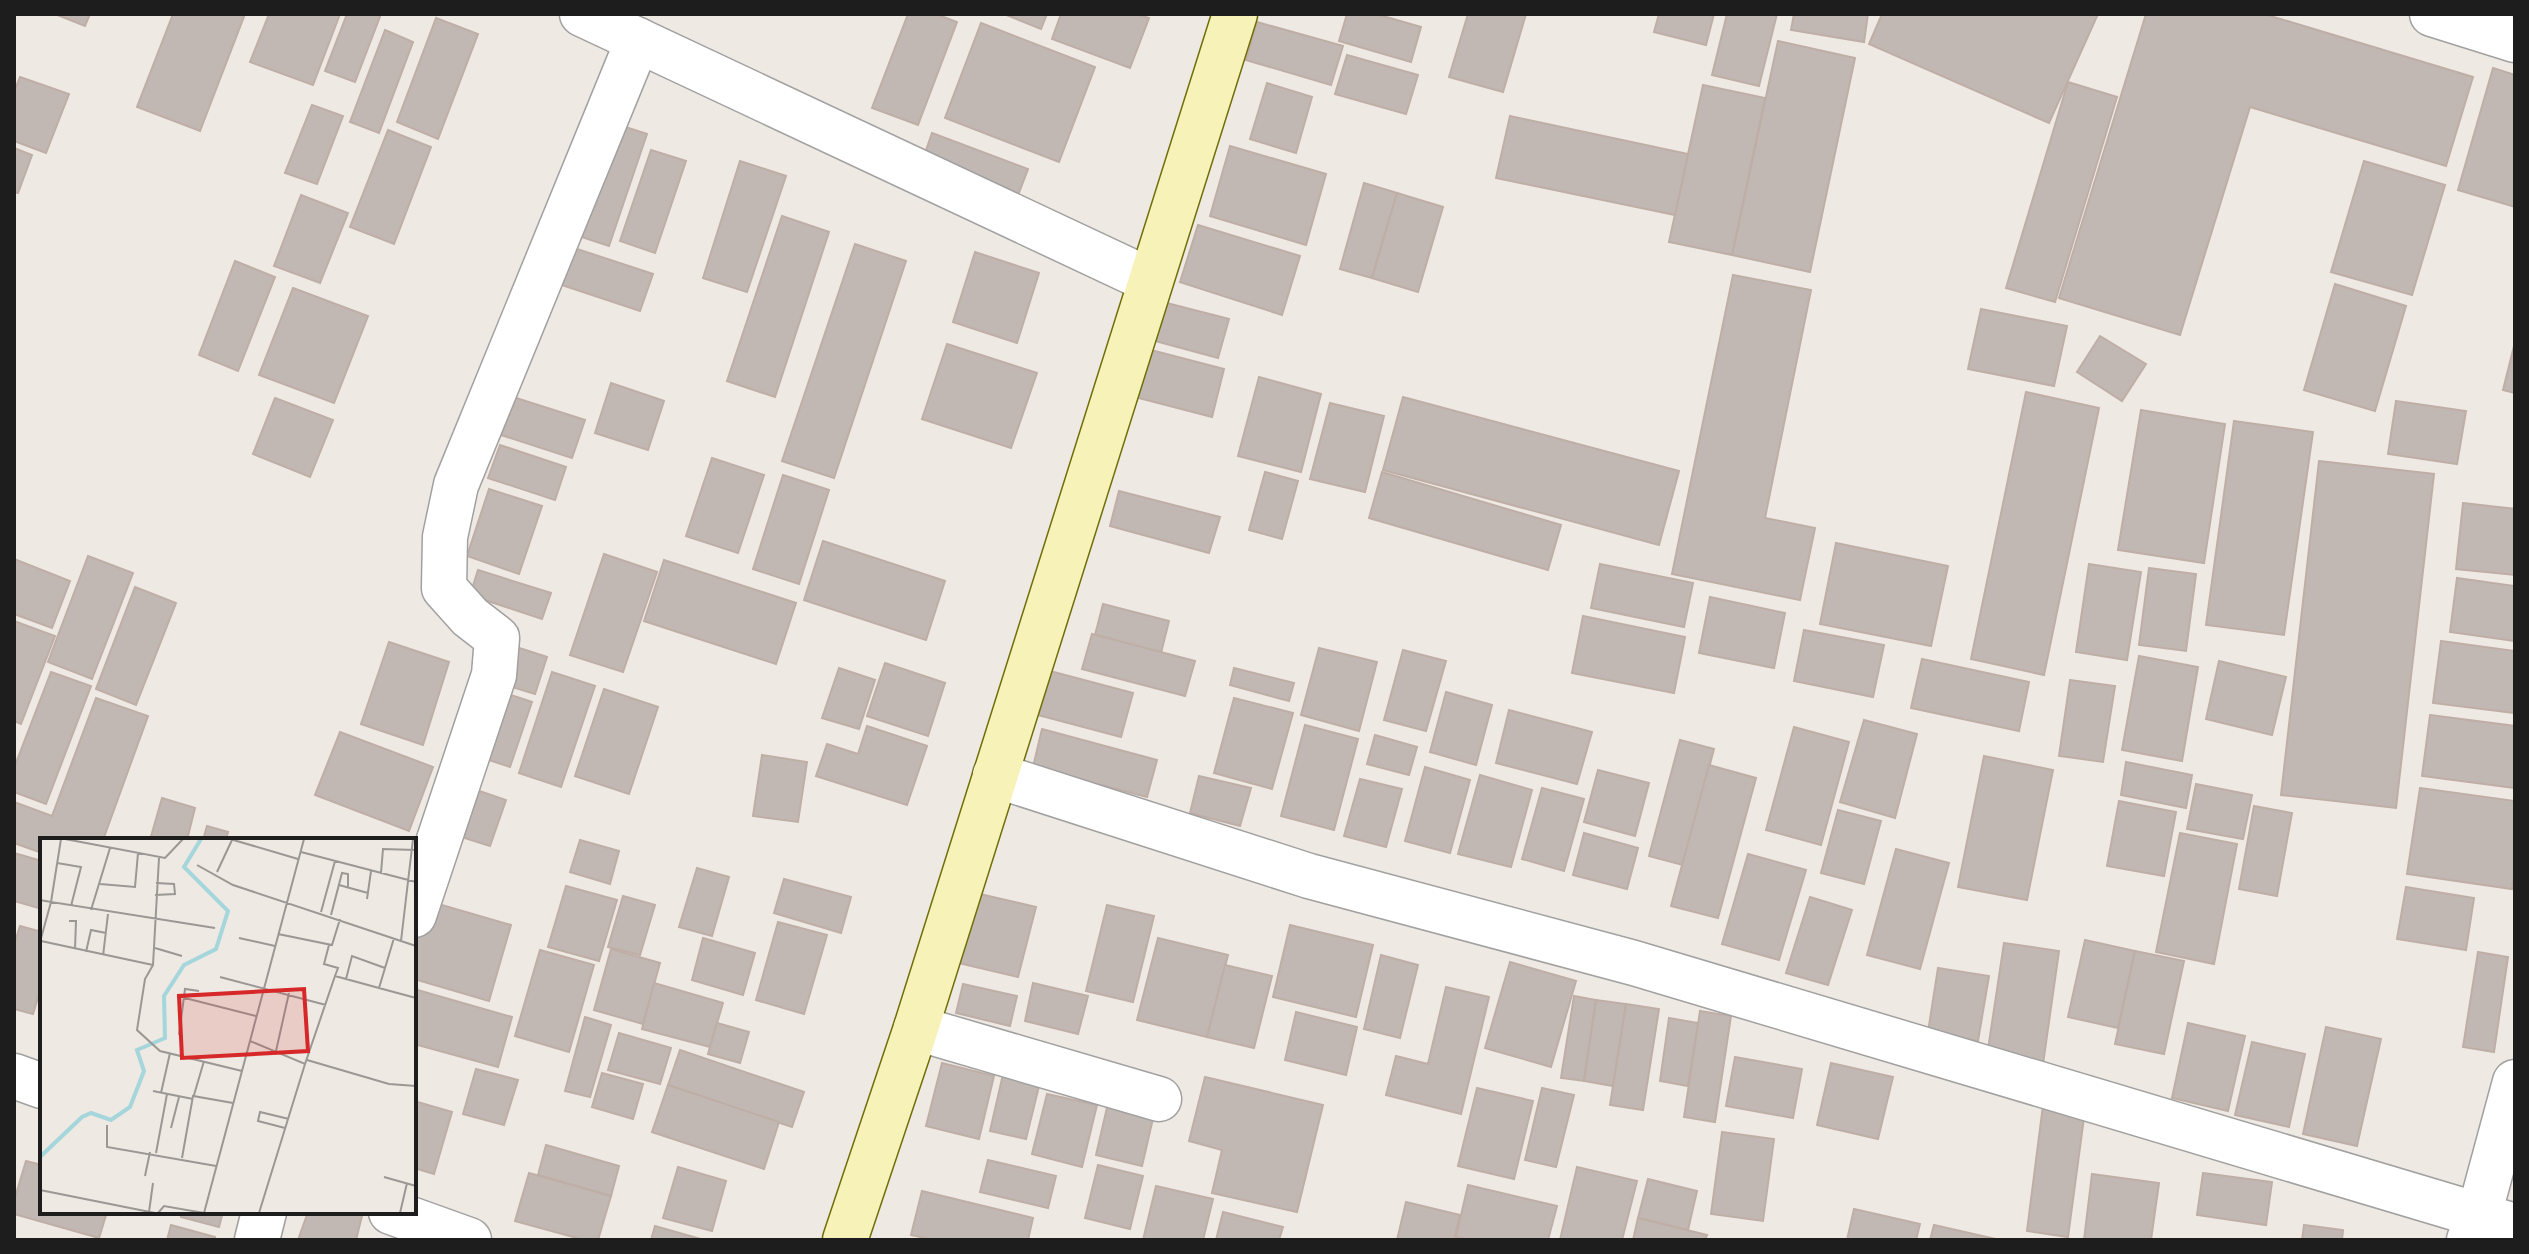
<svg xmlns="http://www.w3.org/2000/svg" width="2529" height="1254" viewBox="0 0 2529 1254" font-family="'DejaVu Sans',sans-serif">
  <rect width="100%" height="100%" fill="#eee9e3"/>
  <g fill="#c2b8b3" stroke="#bfaea6" stroke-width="2">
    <path d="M55,14H90L85,26Z"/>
    <path d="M173,14H245L200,131L137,107Z"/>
    <path d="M269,14H340L313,85L250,62Z"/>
    <path d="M347,14H381L355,82L325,71Z"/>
    <path d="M908,14H936L957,22L918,125L872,108Z"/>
    <path d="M1004,14H1047L1041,29Z"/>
    <path d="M1061,14H1137L1149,18L1130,68L1052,39Z"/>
    <path d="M1347,14H1376L1421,27L1411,62L1339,41Z"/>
    <path d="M1468,14H1526L1503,92L1449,77Z"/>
    <path d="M1659,14H1714L1706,45L1654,32Z"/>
    <path d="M1727,14H1777L1759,86L1712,75Z"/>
    <path d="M1794,14H1868L1864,42L1791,30Z"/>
    <path d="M1882,14H2098L2049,123L1869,44Z"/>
    <path d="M2146,14H2264L2473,77L2446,166L2250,107L2180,335L2059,298Z"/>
    <path d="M436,18L478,34L438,139L397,122Z"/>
    <path d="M1257,22L1343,46L1331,85L1246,60Z"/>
    <path d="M981,23L1095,67L1059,162L945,118Z"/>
    <path d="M385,30L413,42L379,133L350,122Z"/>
    <path d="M1778,41L1855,58L1810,272L1732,255Z"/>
    <path d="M1347,55L1418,75L1406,114L1335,94Z"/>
    <path d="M2493,68L2515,75V207L2458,190Z"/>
    <path d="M20,77L69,94L46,153L14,141V92Z"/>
    <path d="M2068,82L2117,97L2055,302L2006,288Z"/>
    <path d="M1267,83L1312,97L1296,153L1250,139Z"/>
    <path d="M1703,85L1765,98L1732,255L1669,242Z"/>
    <path d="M312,105L343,116L317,184L285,173Z"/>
    <path d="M1510,116L1688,154L1675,215L1496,178Z"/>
    <path d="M616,124L647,134L609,246L579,236Z"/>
    <path d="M388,130L431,147L394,244L350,227Z"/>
    <path d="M932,133L1028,169L1017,198L922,162Z"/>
    <path d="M1230,146L1326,174L1306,245L1210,216Z"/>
    <path d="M14,148L32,155L18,193L14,192Z"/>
    <path d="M651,150L686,161L655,253L620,241Z"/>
    <path d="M740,161L786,176L747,292L703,278Z"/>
    <path d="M2364,161L2445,185L2412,295L2331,272Z"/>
    <path d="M1364,183L1397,193L1372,278L1340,269Z"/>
    <path d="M1397,193L1443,207L1418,292L1372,278Z"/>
    <path d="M301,195L348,213L320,283L274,266Z"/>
    <path d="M782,216L829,232L775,397L727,381Z"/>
    <path d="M1198,225L1300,256L1282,315L1180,282Z"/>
    <path d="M855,244L906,261L834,478L782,461Z"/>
    <path d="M565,245L653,274L640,311L553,282Z"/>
    <path d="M975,252L1039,273L1017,343L953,322Z"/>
    <path d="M235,261L275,277L238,371L199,355Z"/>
    <path d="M1733,275L1811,290L1765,518L1815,528L1800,600L1672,574Z"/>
    <path d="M2335,284L2406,306L2375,411L2304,390Z"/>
    <path d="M293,288L368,316L334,403L259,375Z"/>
    <path d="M1159,301L1229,319L1218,358L1148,339Z"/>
    <path d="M1981,309L2067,326L2054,386L1968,369Z"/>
    <path d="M2100,336L2146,364L2122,401L2077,372Z"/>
    <path d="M2515,342V393L2503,390Z"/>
    <path d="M947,344L1037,373L1011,448L922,419Z"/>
    <path d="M1147,349L1224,369L1212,417L1135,397Z"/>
    <path d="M1259,377L1321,394L1301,472L1238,456Z"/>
    <path d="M611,383L664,401L648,450L595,433Z"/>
    <path d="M2026,392L2099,408L2044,675L1971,659Z"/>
    <path d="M513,397L585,420L572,458L501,435Z"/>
    <path d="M1403,397L1679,471L1659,545L1383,470Z"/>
    <path d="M275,398L333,420L310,477L253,454Z"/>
    <path d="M2396,401L2466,411L2457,464L2388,454Z"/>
    <path d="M1330,403L1384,416L1365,492L1310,479Z"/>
    <path d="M2141,410L2225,424L2204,563L2118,550Z"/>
    <path d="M2234,421L2313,432L2284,635L2206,625Z"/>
    <path d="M500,445L566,467L555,500L488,478Z"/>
    <path d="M712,458L764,475L738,553L686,536Z"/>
    <path d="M2319,461L2434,474L2396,808L2281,795Z"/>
    <path d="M1265,472L1298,481L1282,539L1249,530Z"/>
    <path d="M1382,472L1561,525L1548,570L1369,518Z"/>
    <path d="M783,475L829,490L799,584L753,569Z"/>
    <path d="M489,489L542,506L519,574L467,556Z"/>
    <path d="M1119,491L1220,517L1209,553L1110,526Z"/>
    <path d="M2463,503L2515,509V575L2456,569Z"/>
    <path d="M823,541L945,581L926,640L804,600Z"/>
    <path d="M1836,543L1948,566L1931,646L1820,624Z"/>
    <path d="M604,554L657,572L623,672L570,655Z"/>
    <path d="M88,556L133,573L92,679L48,662Z"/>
    <path d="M14,559L70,581L52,628L14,614Z"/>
    <path d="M664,560L796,603L776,664L644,621Z"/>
    <path d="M1600,564L1693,583L1684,627L1591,608Z"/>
    <path d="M2089,564L2141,572L2127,660L2076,652Z"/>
    <path d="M2149,568L2196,574L2186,651L2139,645Z"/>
    <path d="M478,570L551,593L542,619L470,595Z"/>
    <path d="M2457,578L2515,586V641L2450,632Z"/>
    <path d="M135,587L176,603L136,705L96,689Z"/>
    <path d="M1710,597L1785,613L1774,668L1699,653Z"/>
    <path d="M1103,604L1169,621L1161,653L1095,635Z"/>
    <path d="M1583,616L1685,637L1674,693L1572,673Z"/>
    <path d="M14,621L55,636L21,724L14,721Z"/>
    <path d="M1804,630L1884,645L1873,697L1794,681Z"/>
    <path d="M1092,634L1195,661L1185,696L1082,669Z"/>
    <path d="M2441,641L2515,651V713L2433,703Z"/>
    <path d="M389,642L449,662L423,745L361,724Z"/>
    <path d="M510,645L547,657L535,694L499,683Z"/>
    <path d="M1319,648L1377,662L1359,731L1301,715Z"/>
    <path d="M1403,650L1446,661L1426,731L1384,720Z"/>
    <path d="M2139,656L2198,667L2182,761L2122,750Z"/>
    <path d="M1922,659L2029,682L2019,731L1911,708Z"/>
    <path d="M2219,661L2286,677L2272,735L2206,719Z"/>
    <path d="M885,663L945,683L928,736L867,716Z"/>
    <path d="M839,668L875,680L859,729L822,718Z"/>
    <path d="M1234,668L1294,683L1289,701L1230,685Z"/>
    <path d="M1050,671L1133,693L1121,737L1038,715Z"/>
    <path d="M51,672L91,686L46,804L14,792V768Z"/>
    <path d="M552,672L595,686L561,787L519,773Z"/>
    <path d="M2070,680L2115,686L2103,762L2059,756Z"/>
    <path d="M493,689L532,702L510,767L471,754Z"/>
    <path d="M604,689L658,707L629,794L575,776Z"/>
    <path d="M1446,692L1492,705L1476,765L1430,752Z"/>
    <path d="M96,698L148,716L103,840H42V853L14,843V802L52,816Z"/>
    <path d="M1234,698L1293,713L1272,789L1214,773Z"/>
    <path d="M1509,710L1592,732L1577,784L1496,763Z"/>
    <path d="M2430,715L2515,726V788L2422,776Z"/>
    <path d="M1864,720L1917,734L1895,818L1840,802Z"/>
    <path d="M1305,725L1358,739L1334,830L1281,816Z"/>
    <path d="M867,726L927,746L907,805L816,776L827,744L858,754Z"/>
    <path d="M1794,727L1849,742L1821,845L1766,830Z"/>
    <path d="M1042,729L1157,760L1147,797L1033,767Z"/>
    <path d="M340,732L433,767L409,831L315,795Z"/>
    <path d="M1375,735L1417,747L1409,775L1367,764Z"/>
    <path d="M1680,740L1714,749L1683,865L1649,856Z"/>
    <path d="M762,755L807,762L798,822L753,816Z"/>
    <path d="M1984,756L2053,770L2027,900L1958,887Z"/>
    <path d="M2126,762L2192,775L2186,808L2121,795Z"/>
    <path d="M1709,765L1756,778L1718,918L1671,906Z"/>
    <path d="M1425,767L1470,780L1450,853L1405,841Z"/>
    <path d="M1598,770L1649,783L1635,836L1584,822Z"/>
    <path d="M1480,775L1532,790L1511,867L1458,854Z"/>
    <path d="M1199,776L1251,788L1240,826L1190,813Z"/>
    <path d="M1360,779L1402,789L1386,847L1344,836Z"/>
    <path d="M2196,784L2252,795L2243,839L2187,829Z"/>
    <path d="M462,785L506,800L490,846L446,832Z"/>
    <path d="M1542,788L1584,799L1564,871L1522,859Z"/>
    <path d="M2420,788L2515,801V870L2512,889L2407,874Z"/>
    <path d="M162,798L195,808L187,840H150Z"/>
    <path d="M2119,801L2176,812L2164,876L2107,866Z"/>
    <path d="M2254,806L2292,813L2277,896L2239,889Z"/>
    <path d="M1838,810L1881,821L1864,884L1821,873Z"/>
    <path d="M207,826L228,832L226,840H203Z"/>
    <path d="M1584,833L1638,848L1627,889L1573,875Z"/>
    <path d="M2180,833L2237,844L2214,964L2156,952Z"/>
    <path d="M580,840L619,851L610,884L570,872Z"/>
    <path d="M1896,849L1949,863L1920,969L1867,955Z"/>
    <path d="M14,853L42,861V909L14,901Z"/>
    <path d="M1748,854L1806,870L1779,960L1722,944Z"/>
    <path d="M697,868L729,877L712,936L679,927Z"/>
    <path d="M784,879L851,897L841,933L774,913Z"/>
    <path d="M566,886L617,900L599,961L548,947Z"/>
    <path d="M2406,887L2474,898L2466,950L2397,939Z"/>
    <path d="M967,891L1036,907L1018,977L950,961Z"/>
    <path d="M623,896L655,905L640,955L608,947Z"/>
    <path d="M1810,897L1852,910L1828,985L1786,973Z"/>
    <path d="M428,901L511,925L489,1001L414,979V951Z"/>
    <path d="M1107,905L1154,916L1133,1002L1086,991Z"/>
    <path d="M778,922L827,935L804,1014L756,1000Z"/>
    <path d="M1290,925L1373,945L1356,1017L1273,997Z"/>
    <path d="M20,926L42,932V984L33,1014L14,1009V945Z"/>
    <path d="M703,938L755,953L743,995L692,980Z"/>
    <path d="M1158,938L1228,955L1207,1037L1137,1020Z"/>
    <path d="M2085,940L2135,951L2118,1028L2068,1017Z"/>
    <path d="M2004,943L2059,951L2043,1064L1987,1056Z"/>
    <path d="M611,949L660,963L643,1024L594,1010Z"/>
    <path d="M540,950L594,965L569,1052L515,1036Z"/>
    <path d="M2135,951L2184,961L2164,1054L2115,1044Z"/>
    <path d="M2478,952L2508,957L2494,1052L2463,1047Z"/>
    <path d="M1381,955L1418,965L1400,1038L1364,1029Z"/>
    <path d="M1510,962L1576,981L1551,1067L1485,1048Z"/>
    <path d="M1225,965L1272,976L1254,1048L1207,1037Z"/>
    <path d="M1938,968L1989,976L1978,1041L1928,1032Z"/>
    <path d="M654,983L723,1003L710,1047L642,1029Z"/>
    <path d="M1033,983L1088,996L1078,1034L1025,1021Z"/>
    <path d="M963,984L1017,996L1010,1026L956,1013Z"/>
    <path d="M1446,987L1489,997L1461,1114L1386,1095L1396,1056L1428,1064Z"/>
    <path d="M414,989L512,1017L498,1067L414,1044Z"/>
    <path d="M1574,996L1596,1000L1584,1081L1561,1078Z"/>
    <path d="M1596,1000L1626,1004L1613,1086L1584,1081Z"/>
    <path d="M1626,1004L1659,1009L1643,1110L1610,1105Z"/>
    <path d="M1700,1011L1731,1016L1715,1122L1684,1117Z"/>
    <path d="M1296,1012L1357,1027L1346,1075L1285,1060Z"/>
    <path d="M585,1017L611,1025L590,1097L565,1091Z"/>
    <path d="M1669,1018L1698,1023L1688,1086L1660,1081Z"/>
    <path d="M717,1023L749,1032L740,1063L708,1054Z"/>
    <path d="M2188,1023L2245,1036L2228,1111L2172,1098Z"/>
    <path d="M2326,1027L2381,1039L2357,1146L2303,1134Z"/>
    <path d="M619,1033L671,1048L660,1084L608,1070Z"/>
    <path d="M2252,1042L2305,1054L2289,1127L2235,1115Z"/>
    <path d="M680,1050L804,1092L792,1127L668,1085Z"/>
    <path d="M1735,1057L1802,1069L1793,1118L1726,1106Z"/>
    <path d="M942,1063L994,1076L979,1139L926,1126Z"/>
    <path d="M1831,1063L1893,1077L1878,1139L1817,1125Z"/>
    <path d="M476,1069L518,1080L504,1125L463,1114Z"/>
    <path d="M1004,1070L1041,1078L1026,1139L990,1131Z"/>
    <path d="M602,1073L643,1084L633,1119L592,1107Z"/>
    <path d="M1205,1077L1323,1105L1297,1212L1212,1193L1222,1150L1189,1141Z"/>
    <path d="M668,1085L779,1122L764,1169L652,1132Z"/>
    <path d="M1477,1088L1533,1101L1514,1179L1458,1166Z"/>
    <path d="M1542,1088L1574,1095L1556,1167L1525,1160Z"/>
    <path d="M1047,1094L1097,1105L1082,1167L1032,1154Z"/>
    <path d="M1109,1099L1155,1110L1142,1166L1096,1155Z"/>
    <path d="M414,1101L452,1112L434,1174L414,1168Z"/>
    <path d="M2043,1105L2085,1110L2068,1237L2027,1231Z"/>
    <path d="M1722,1132L1774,1139L1763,1221L1711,1214Z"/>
    <path d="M546,1145L619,1166L611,1196L538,1175Z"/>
    <path d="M988,1160L1056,1176L1048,1208L980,1192Z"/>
    <path d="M26,1161L42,1165V1212H107L99,1238L14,1214V1201Z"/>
    <path d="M1098,1165L1143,1176L1130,1229L1085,1218Z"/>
    <path d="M678,1167L726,1181L712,1231L663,1218Z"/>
    <path d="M1577,1167L1637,1181L1622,1240H1560Z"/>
    <path d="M529,1173L611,1196L598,1240H584L515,1221Z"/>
    <path d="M2203,1173L2272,1182L2266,1225L2197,1215Z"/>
    <path d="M2092,1174L2159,1183L2151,1240H2084Z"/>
    <path d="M1648,1179L1697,1191L1688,1230L1638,1218Z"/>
    <path d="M1468,1185L1557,1206L1548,1240H1471L1456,1237Z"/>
    <path d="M1156,1186L1213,1199L1203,1240H1143Z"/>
    <path d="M922,1191L1033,1218L1028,1240H934L911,1235Z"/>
    <path d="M1406,1202L1460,1215L1454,1240H1397Z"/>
    <path d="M1854,1209L1920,1224L1916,1240H1847Z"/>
    <path d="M182,1212H223L219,1227L181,1217Z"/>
    <path d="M308,1212H363L356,1240H298Z"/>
    <path d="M1223,1212L1283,1227L1279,1240H1216Z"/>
    <path d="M1638,1218L1707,1235L1705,1240H1633Z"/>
    <path d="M171,1225L215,1237V1240H167Z"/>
    <path d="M1934,1225L2000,1240H1930Z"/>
    <path d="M2304,1225L2343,1230L2342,1240H2302Z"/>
    <path d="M655,1226L704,1240H651Z"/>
  </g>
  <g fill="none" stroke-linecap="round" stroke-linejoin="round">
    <defs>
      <g id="minor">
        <path d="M582,14L1149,280"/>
        <path d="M2432,14L2515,40"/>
        <path d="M995,775L1309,876L1634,963L2515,1226"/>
        <path d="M414,915L494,675L497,638L470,617L444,588L445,537L456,485L638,40"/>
        <path d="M916,1028L1159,1099"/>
        <path d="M14,1076L42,1086"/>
        <path d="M391,1212L469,1240"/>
        <path d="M257,1240L264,1212"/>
        <path d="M2469,1240L2479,1215L2515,1082"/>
      </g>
      <path id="secondary" d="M845,1240L916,1028L1235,14"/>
    </defs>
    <use href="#minor" stroke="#a1a1a1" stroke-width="47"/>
    <use href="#secondary" stroke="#706e08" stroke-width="47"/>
    <use href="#minor" stroke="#fff" stroke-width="44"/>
    <use href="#secondary" stroke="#f7f2b8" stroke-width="44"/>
  </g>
  <g transform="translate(40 838)">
    <rect width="376" height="376" fill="#eee9e3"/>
    <path fill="none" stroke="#a4d6db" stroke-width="4" d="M0,319L42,279L51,275L71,282L90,269L104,233L97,212L125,200L124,158L144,127L176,111L188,73L144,29L161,1"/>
    <path fill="none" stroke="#9a9794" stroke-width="2" d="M21,1L11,64L175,90M25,1L125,20L143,1M190,1L258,21M261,14L376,44M17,25L41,29L31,68M157,27L193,47L376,108M177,34L192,2M341,35L343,11L376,12M60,46L95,49L98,15M299,47L328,55M115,57L135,56L134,46L116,45M327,61L331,33M0,62L11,64L0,104M51,72L70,10M281,74L295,23M291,77L302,35L308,36V49M29,83H36L35,111M238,96L292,107L300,81M199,100L235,108M1,103L113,127L119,20M361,103L373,1M289,107L284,126L298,130L295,138M115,110L142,118M46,114L51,92L66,95M63,118L68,76M113,127L105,141L97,192L120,213L202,233M180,139L286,167M306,141L312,118L345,130M339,150L376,160M137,158L216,178M139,197L145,151L159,153M210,203L265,226L295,138L339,150L354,100M236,213L249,155M267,222L349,246L376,248M113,253L153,261M121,255L130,215M154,257L164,223M67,287V309L176,328M131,290L139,259M245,290L218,283L220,274L249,281M116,315L127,256M142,320L153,258L193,265M105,338L110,314M344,339L376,348M0,352L115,375M109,374L113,345M118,375L124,368L164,375M164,375L264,1M219,375L265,226M360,375L367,345"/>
    <path fill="#d62828" fill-opacity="0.15" stroke="#d62828" stroke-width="4" d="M264,151L268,213L142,220L139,158Z"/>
    <rect width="376" height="376" fill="none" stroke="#1d1d1d" stroke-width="4"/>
  </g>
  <rect width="2529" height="1254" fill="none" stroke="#1d1d1d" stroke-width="32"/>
</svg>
